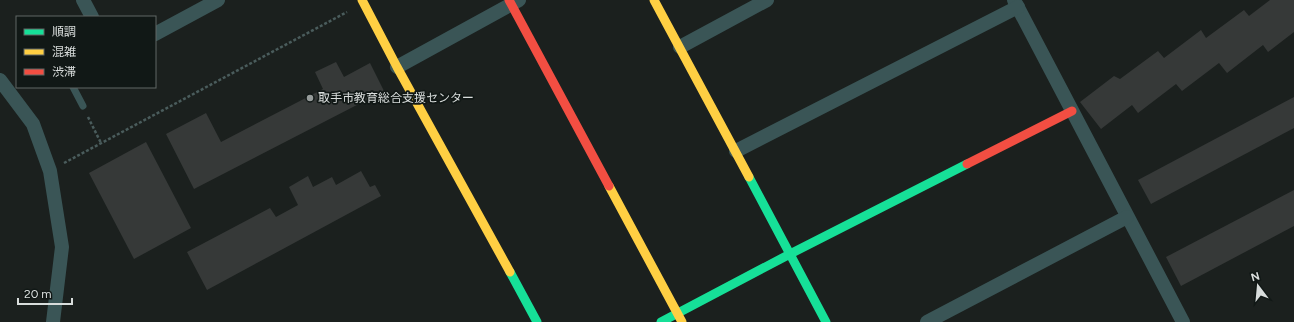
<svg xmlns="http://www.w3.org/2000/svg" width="1294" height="322" viewBox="0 0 1294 322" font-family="Figtree,'Noto Sans JP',sans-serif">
  <rect width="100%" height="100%" fill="#1b201e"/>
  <g fill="#363938">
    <path d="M1270,0H1294V32L1268,52L1263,45L1227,73L1219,63L1182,91L1176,84L1138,113L1132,105L1101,129L1080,102L1114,76L1120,79L1158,51L1164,58L1201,30L1206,38L1244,10L1249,16Z"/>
    <path d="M336,62L344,77L370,63L384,91L194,189L166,134L206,113L221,142L323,89L315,72Z"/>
    <path d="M1294,97V128L1151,204L1138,180Z"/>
    <path d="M146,142L191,228L134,259L89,173Z"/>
    <path d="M361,171L370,187L375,185L381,196L207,290L187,252L270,208L276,217L298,205L289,187L308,176L313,187L332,177L336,185Z"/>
    <path d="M1294,190V226L1181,286L1166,257Z"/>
  </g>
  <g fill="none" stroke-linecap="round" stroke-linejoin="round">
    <g stroke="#4a5c5c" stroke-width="2.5" stroke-dasharray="3 2" stroke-linecap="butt">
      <path d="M88,117L101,143"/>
      <path d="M64,163L347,12"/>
    </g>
    <path stroke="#3a5556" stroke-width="7" d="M73,87L83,106"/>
    <g stroke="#3a5556" stroke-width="14">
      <path d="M83,0L92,17"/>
      <path d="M1014,0L1183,322"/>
      <path d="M155,34L218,0"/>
      <path d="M680,47L767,0"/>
      <path d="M397,67L519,0"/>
      <path d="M0,80L33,124L50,171L62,247L53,322"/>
      <path d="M736,151L1018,7"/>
      <path d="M927,322L1127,217"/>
    </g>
    <g stroke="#16e098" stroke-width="9">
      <path d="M749,177L826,322"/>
      <path d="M510,272L537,322"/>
      <path d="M661,322L790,254L967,164"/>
    </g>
    <g stroke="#ffcf43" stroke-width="9">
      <path d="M362,0L397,67L510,272"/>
      <path d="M654,0L749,177"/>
      <path d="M609,186L682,322"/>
    </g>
    <g stroke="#f24e42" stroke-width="9">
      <path d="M509,0L609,186"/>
      <path d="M967,164L1072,111"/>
    </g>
  </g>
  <circle fill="#969b9a" stroke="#111816" stroke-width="1.5" cx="310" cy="98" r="4"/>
  <g text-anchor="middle" stroke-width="3.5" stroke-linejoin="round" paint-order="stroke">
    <g font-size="12" fill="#d9dddc" stroke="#111816" text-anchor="start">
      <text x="318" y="102">取手市教育総合支援センター</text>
    </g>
  </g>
  <rect x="16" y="16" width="140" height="72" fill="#111816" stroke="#616765"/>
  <rect x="24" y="29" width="20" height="6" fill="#16e098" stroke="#616765"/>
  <text x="52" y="36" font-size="12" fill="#d9dddc">順調</text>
  <rect x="24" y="49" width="20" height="6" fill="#ffcf43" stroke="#616765"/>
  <text x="52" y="56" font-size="12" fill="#d9dddc">混雑</text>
  <rect x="24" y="69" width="20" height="6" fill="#f24e42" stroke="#616765"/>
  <text x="52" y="76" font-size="12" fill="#d9dddc">渋滞</text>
  <g transform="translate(1258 286) rotate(344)" stroke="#111816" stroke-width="3" paint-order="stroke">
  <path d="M0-3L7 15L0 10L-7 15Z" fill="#d9dddc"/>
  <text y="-6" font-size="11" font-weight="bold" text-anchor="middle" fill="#d9dddc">N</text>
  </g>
  <path d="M18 298v6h54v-6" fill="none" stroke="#d9dddc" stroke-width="2"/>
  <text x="24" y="298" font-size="12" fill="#d9dddc" stroke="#111816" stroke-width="3" paint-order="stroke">20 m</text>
</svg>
